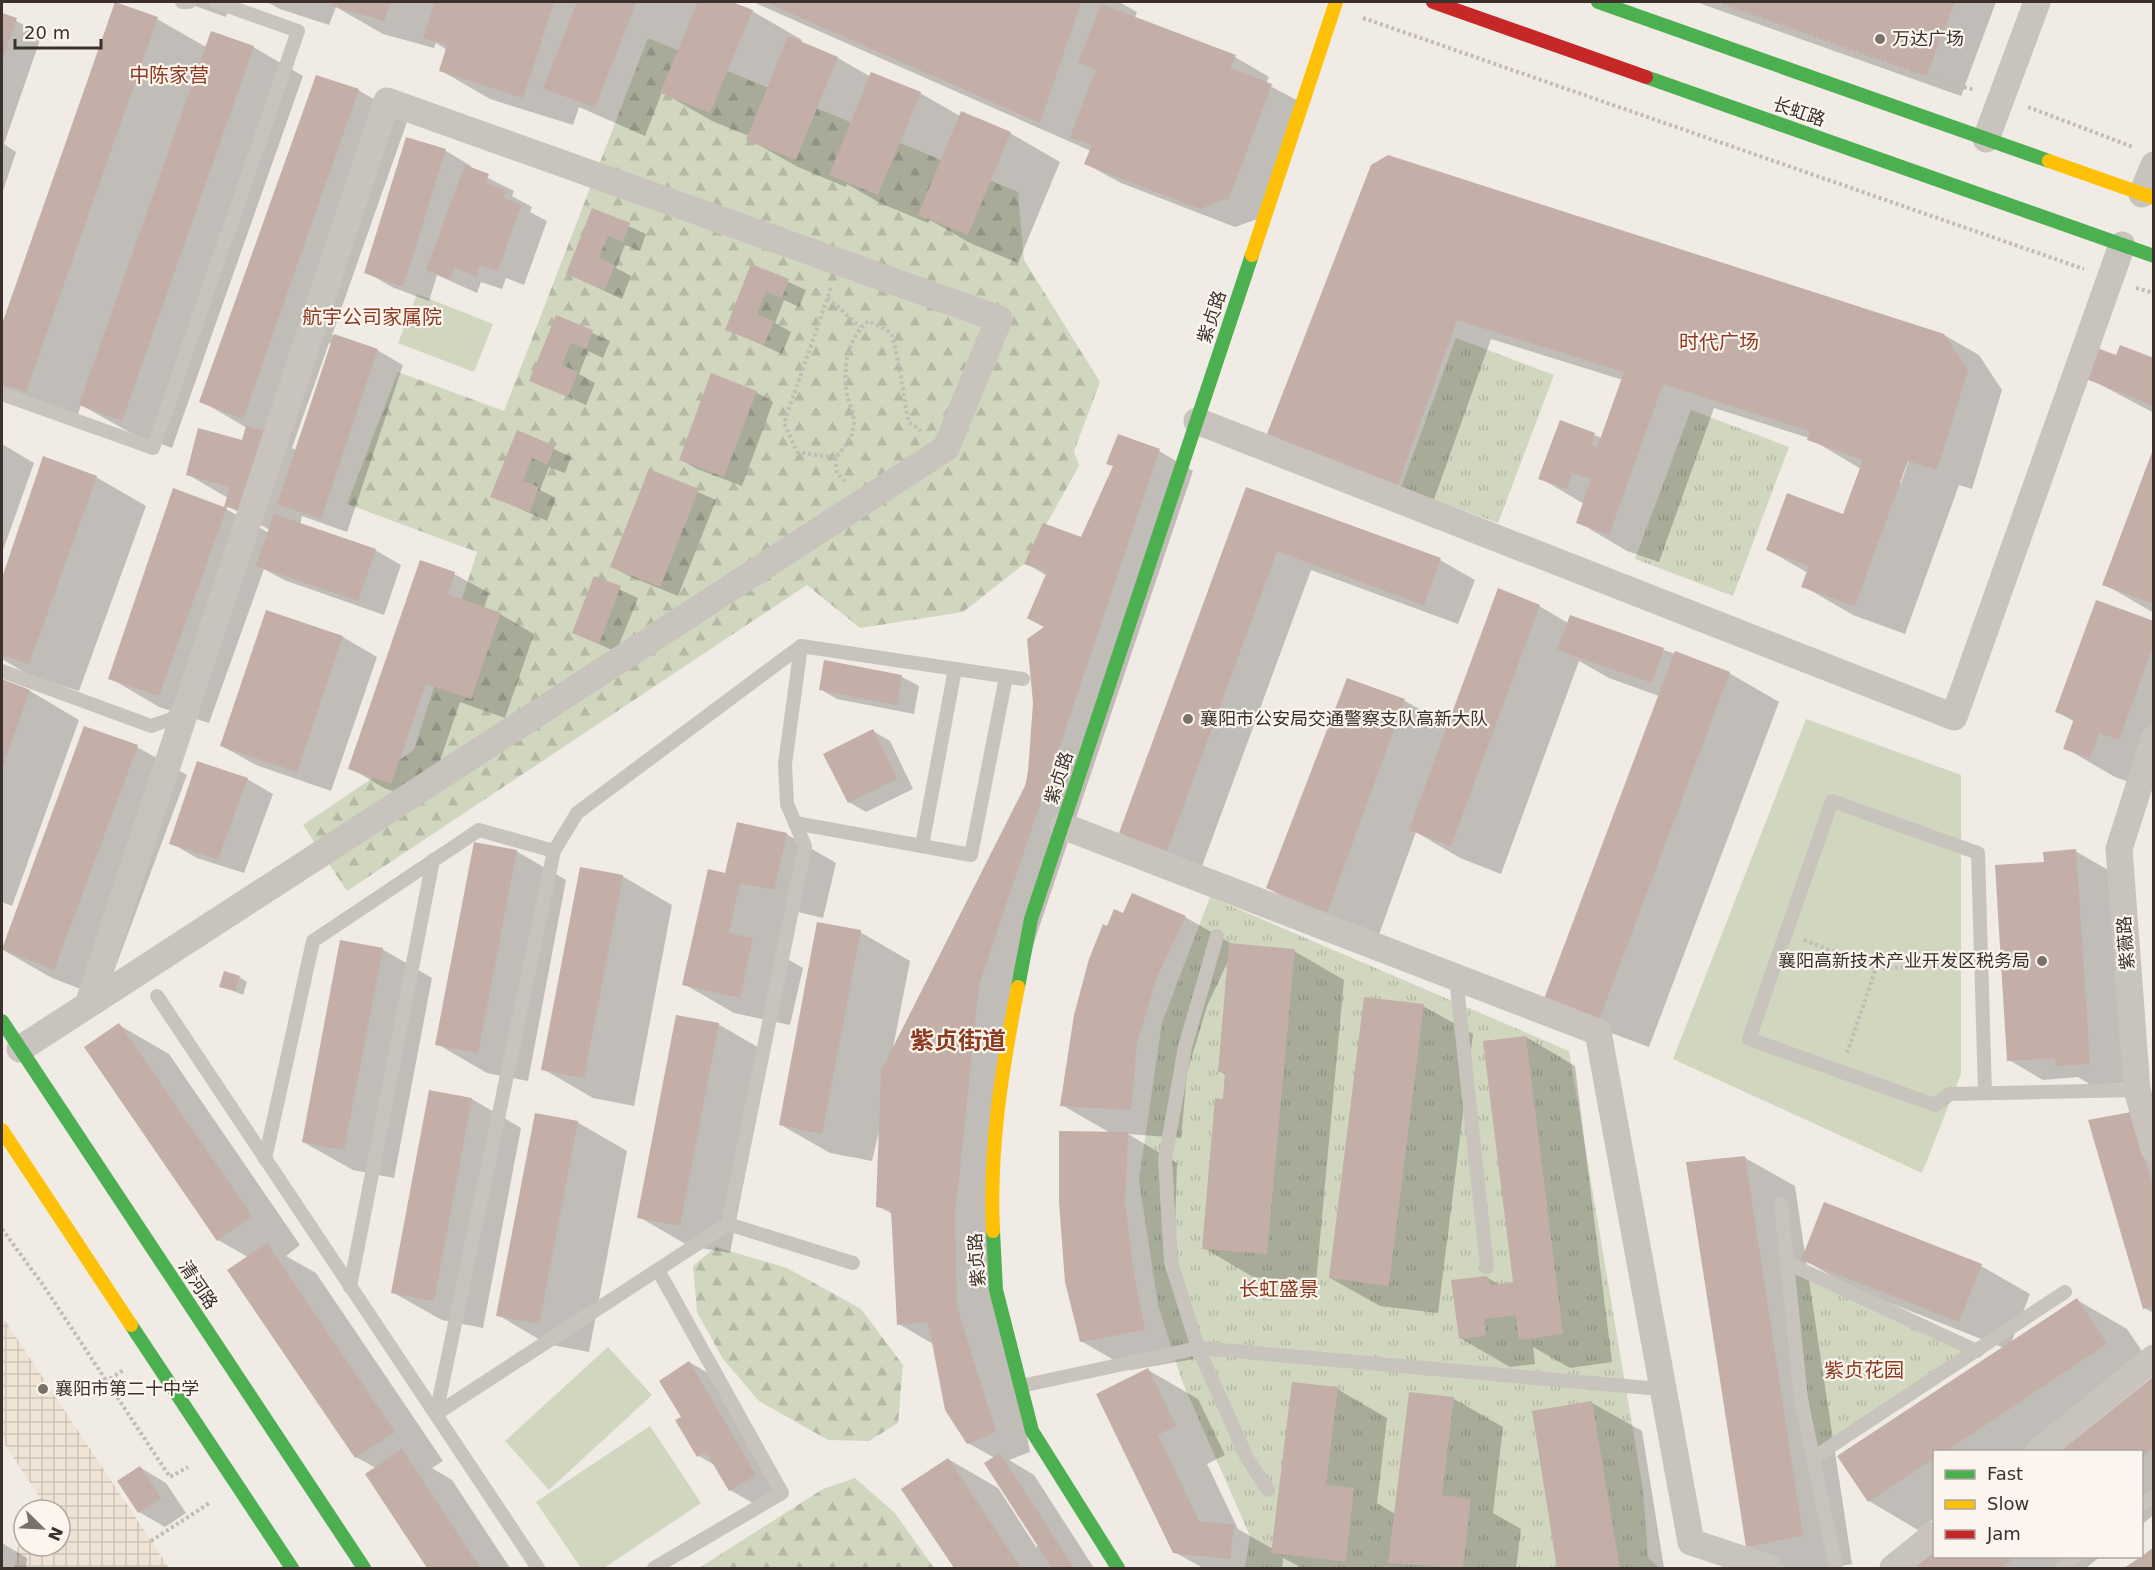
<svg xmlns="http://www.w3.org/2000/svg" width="2155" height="1570" viewBox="0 0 2155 1570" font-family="'DejaVu Sans','Noto Sans SC',sans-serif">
  <defs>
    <pattern id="forest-firs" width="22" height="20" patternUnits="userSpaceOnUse" patternTransform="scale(1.5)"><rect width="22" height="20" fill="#d1d6bf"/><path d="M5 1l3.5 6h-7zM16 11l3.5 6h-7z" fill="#b4b8a4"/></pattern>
    <pattern id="park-tufts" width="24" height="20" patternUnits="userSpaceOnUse" patternTransform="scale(1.5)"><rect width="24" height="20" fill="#d1d6bf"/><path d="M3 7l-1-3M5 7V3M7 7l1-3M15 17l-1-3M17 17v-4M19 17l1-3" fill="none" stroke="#b4b8a4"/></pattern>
    <pattern id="plaza-grid" width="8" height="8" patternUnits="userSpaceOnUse" patternTransform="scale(1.5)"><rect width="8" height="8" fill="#eee3d5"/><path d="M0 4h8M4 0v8" fill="none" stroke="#cdc3b7"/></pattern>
  </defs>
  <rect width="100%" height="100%" fill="#f0ebe5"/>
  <g fill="#d1d6bf">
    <path d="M417,294L493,324L474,372L398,343Z"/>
    <path d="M1806,719L1961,775V1074L1922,1173L1673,1059Z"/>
    <path d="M608,1347L652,1395L549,1490L505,1441Z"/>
    <path d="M650,1426L701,1503L604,1568H581L536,1502Z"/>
  </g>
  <g fill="url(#forest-firs)">
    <path d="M648,38L1018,192L1024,260L1100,382L1074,451L1079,466L1024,564L963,612L860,628L807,585L347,891L303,825L414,750L477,552L347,504L398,372L504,411Z"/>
    <path d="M716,1247L787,1268L861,1309L903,1365L898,1423L869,1441L828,1440L759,1401L723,1359L697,1312L693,1266Z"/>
    <path d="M855,1478L894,1512L934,1568H699L823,1489Z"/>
  </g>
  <g fill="url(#park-tufts)">
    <path d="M1456,338L1554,375L1498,523L1401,488Z"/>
    <path d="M1691,410L1789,447L1733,596L1635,559Z"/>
    <path d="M1210,897L1569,1051L1643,1490L1648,1558L1659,1568H1245L1250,1536L1182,1381L1158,1305L1139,1180L1162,1023Z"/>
    <path d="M1787,1263L1977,1351L1813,1458Z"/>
  </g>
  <path fill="url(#plaza-grid)" d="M2,1316L151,1541L169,1568H14L19,1541L24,1543V1546L48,1554L55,1546H60V1540L64,1535L60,1528V1510H48L2,1440Z"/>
  <g fill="#0003" fill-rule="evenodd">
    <path d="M184,2H231L226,17Z"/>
    <path d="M267,2H728L752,11L802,40L801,43L838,58L871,77L920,93L960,116L1010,133L1060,162L1018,263L970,243L930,220L928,223L880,203L847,184L846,187L798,167L748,139L749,136L712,121L662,92L645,136L579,107L573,125L490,99L440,70L447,50L436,43L434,48L383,34L336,7L329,25L280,9Z"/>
    <path d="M753,2H1119L1137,12L1135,18L1235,57L1269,77L1266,84L1306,105L1263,217L1235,227L1121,183L1086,164L1091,151Z"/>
    <path d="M1696,2H1996L1961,96Z"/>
    <path d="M115,4L157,19L206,47H253L303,76L172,448L131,433L81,405L76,420L34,406L2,387V328Z"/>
    <path d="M2,14L42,34L4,144L16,152L2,194Z"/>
    <path d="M358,90L408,119L332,335L377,350L403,365L347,532L302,516L300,525L375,550L401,565L384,615L284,580L264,569L209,723L159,707L110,678L226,509L269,533L270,530L226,505L228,498L187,474L243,442L247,428L201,401ZM329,343L332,344L296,450L292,448Z"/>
    <path d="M407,139L446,151L471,166L470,169L514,191L512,196L532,207L530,212L547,221L524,285L506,278L502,289L481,282L477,293L437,275L429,301L392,287L366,272Z"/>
    <path d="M1372,166L1944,335L1979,355L2002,390L1972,489L1959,485L1905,634L1853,615L1803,586L1808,573L1768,550L1844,516L1861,469L1809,438L1714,408L1659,562L1627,551L1578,522L1584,504L1540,478L1560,422L1602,438L1623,380L1491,339L1432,505L1301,458ZM1909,453L1911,454L1901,483H1898Z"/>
    <path d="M593,210L646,234L640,251L625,245L616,268L631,276L622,299L568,274Z"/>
    <path d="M752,266L806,290L799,307L784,300L775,323L791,332L782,354L727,329Z"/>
    <path d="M556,317L610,341L603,358L588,351L579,374L595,383L586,405L531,380Z"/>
    <path d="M2116,357L2154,360V413L2086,377Z"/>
    <path d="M756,392L773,402L742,486L697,469L680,459Z"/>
    <path d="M517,432L571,457L565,473L549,467L540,490L556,498L547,521L492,496Z"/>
    <path d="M2,444L34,463L2,553Z"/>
    <path d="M1159,451L1193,471L1013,1005L989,1237L1030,1452L1009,1460L1034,1475L1094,1568H956L903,1489L948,1459L998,1488L1036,1547L1039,1545L995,1458L968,1443L933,1344L899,1324L892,1214L878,1206L881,1123L872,1161L830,1153L781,1125L860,932L910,961L893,1048L1026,787L1047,627V576L1026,563L1082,539L1115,467L1108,463Z"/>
    <path d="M2154,451V613L2104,584Z"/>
    <path d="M44,458L96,477L146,506L79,691L29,675L2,659V582Z"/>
    <path d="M650,471L716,500L678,596L629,576L611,566Z"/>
    <path d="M1247,489L1440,560L1475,580L1458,624L1311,570L1201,869L1155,853L1121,833Z"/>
    <path d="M454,574L489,593L484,608L500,614L534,634L505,718L460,702L426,802L384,788L350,768Z"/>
    <path d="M595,578L638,598L616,652L573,632Z"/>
    <path d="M1539,606L1568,623L1571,617L1729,673L1779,702L1649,1047L1595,1027L1659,696L1609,678L1579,661L1501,874L1460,858L1416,832L1377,940L1317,916L1267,888L1347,680L1405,701L1449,726Z"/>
    <path d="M2154,623V762L2140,786L2115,777L2065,748L2075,722L2057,712Z"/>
    <path d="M343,637L377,657L331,791L256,765L222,746Z"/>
    <path d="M902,677L919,686L914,714L837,699L820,689Z"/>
    <path d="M2,681L30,691L79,720L12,906L2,902Z"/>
    <path d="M85,728L137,747L187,775L104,998L52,978L3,950Z"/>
    <path d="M873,731L890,741L913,789L866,812L849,802Z"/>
    <path d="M247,779L273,794L244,873L197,858L171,843Z"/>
    <path d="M786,834L836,863L823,918L790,910L780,955L803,968L790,1025L734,1013L684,984L726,875Z"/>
    <path d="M516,851L566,880L528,1081L487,1073L437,1044Z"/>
    <path d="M2075,851L2110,871L2124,1083L2091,1085L2078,1077L2043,1080L2009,1060L2046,863Z"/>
    <path d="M622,876L672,905L634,1106L593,1098L543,1069Z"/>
    <path d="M1124,915L1185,917L1234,945L1294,951L1344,980L1316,1282L1253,1277L1204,1248L1226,1075L1219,1071L1229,959L1207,1006L1187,1073L1181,1138L1128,1134L1177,1163L1175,1232L1183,1303L1194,1359L1131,1370L1081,1341L1112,1134L1062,1105L1108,927Z"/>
    <path d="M382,949L432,978L394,1178L353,1170L303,1142Z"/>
    <path d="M239,977L247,982L243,995L221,986Z"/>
    <path d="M1423,1006L1473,1034L1438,1313L1380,1306L1330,1278Z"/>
    <path d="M718,1024L768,1053L730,1253L689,1246L639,1217Z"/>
    <path d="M119,1025L169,1054L300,1245L286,1256L316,1273L443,1461L432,1468L452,1480L510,1568H429L367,1474L376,1468L356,1457L229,1270L248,1257L218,1240Z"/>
    <path d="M1526,1037L1575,1066L1612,1362L1570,1368L1533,1347L1535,1364L1510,1367L1460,1338L1486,1277L1500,1285L1514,1283Z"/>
    <path d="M430,1092L472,1099L521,1128L483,1328L442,1320L392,1292Z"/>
    <path d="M2090,1121L2154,1126V1313L2144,1308Z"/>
    <path d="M577,1122L627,1151L589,1352L547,1344L498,1315Z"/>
    <path d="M1745,1158L1795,1186L1805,1254L1981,1266L2030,1294L2011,1343L2077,1300L2127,1329L2154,1369L2037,1452H1934V1519L1918,1530L1869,1501L2004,1348L1852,1288L1806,1261L1852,1564L1831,1568H1786L1748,1546Z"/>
    <path d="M689,1362L715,1377L781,1490L756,1505L730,1490L716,1466L699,1456L677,1421L683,1417Z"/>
    <path d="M1148,1370L1198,1399L1225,1455L1207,1464L1238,1529L1273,1549L1337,1389L1387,1418L1377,1503L1395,1514L1454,1399L1503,1427L1493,1513L1521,1529L1516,1568H1302L1283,1558L1282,1568H1203L1174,1552Z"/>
    <path d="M2154,1378V1515L2142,1524V1452Z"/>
    <path d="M1592,1403L1642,1431L1664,1568H1559L1534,1412Z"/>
    <path d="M141,1468L166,1483L186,1513L165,1527L139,1512Z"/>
    <path d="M2,1543L27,1558L26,1568H2Z"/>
    <path d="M1934,1552V1556H2101L2086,1568H1914Z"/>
  </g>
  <g fill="#c3afa7">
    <path d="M115,2L158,17L26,392L2,384V324Z"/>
    <path d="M334,2H391L384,21L332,6Z"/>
    <path d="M435,2H554L523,98L439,71L447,45L423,38Z"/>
    <path d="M577,2H636L595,108L543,88Z"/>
    <path d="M698,2H732L753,10L710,113L660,93Z"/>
    <path d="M765,2H1081L1040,123Z"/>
    <path d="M1715,2H1955L1926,77Z"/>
    <path d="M1101,4L1236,55L1230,68L1272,84L1229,198L1200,209L1084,164L1092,145L1070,137L1096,70L1078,63Z"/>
    <path d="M2,13L17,18L2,61Z"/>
    <path d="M211,31L254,46L122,421L79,405Z"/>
    <path d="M788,36L838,57L796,160L746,140Z"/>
    <path d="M871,72L921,92L878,195L829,175Z"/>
    <path d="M316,75L359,89L243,419L199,402Z"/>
    <path d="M961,111L1011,132L968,235L918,215Z"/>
    <path d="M406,137L446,149L403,287L364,273Z"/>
    <path d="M1388,155L1944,334L1968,370L1937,470L1908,461L1855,606L1801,587L1809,566L1766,550L1787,493L1843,514L1863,460L1807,440L1810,431L1663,384L1609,535L1576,523L1591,479L1572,473L1567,489L1538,479L1560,420L1595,433L1591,446L1597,448L1624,372L1457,320L1397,487L1265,439L1371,165Z"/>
    <path d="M465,165L489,174L486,183L506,191L504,198L521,205L498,271L480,265L476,276L455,268L450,279L426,270Z"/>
    <path d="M592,208L630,223L623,242L608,236L599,258L615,265L605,290L566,274Z"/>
    <path d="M751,264L789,279L782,298L766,292L757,314L774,321L764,345L725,330Z"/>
    <path d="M556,315L593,330L586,349L571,343L562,365L578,372L568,397L529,381Z"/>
    <path d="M334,334L378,349L321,519L277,504Z"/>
    <path d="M2120,345L2154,358V406L2084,378L2097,348L2116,355Z"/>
    <path d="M711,373L757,391L724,477L679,460Z"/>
    <path d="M246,426L267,432L246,512L227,507L159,696L108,679L173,488L224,507L230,487L186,475L198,428L242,440Z"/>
    <path d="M517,430L555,446L547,465L532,458L523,481L539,487L530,512L490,497Z"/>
    <path d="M1118,434L1160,449L979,985L955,1216L957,1307L996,1432L967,1444L945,1410L928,1322L897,1325L891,1210L876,1207L881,1071L1025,786L1028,772L1033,703L1027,639L1044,627L1027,618L1047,572L1024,564L1043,523L1081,537L1113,466L1106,464Z"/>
    <path d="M2154,447V604L2102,585Z"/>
    <path d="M43,456L97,476L29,664L2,655V578Z"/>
    <path d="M649,469L699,489L660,587L610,567Z"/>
    <path d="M1246,487L1441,558L1424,605L1277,551L1167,851L1119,833Z"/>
    <path d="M274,514L376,549L358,601L256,566Z"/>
    <path d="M420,560L455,572L448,594L501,613L471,699L426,684L391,784L348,769Z"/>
    <path d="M594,576L621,586L599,644L572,633Z"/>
    <path d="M1498,588L1540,605L1451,846L1409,830Z"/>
    <path d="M2096,600L2154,621V643L2119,740L2099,733L2090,758L2063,749L2074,719L2055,712Z"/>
    <path d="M266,610L343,636L297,772L220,746Z"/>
    <path d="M1570,615L1664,648L1652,683L1557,650Z"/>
    <path d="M1675,651L1730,672L1599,1020L1544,999Z"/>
    <path d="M824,660L902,675L897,705L819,690Z"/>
    <path d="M1347,678L1405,699L1327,913L1266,888Z"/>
    <path d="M2,679L30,690L2,769Z"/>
    <path d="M84,726L138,745L54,970L2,949Z"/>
    <path d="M873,729L897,779L848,803L823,754Z"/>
    <path d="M197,761L248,778L218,859L169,844Z"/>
    <path d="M737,822L787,833L774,890L740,883L729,933L753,938L740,998L682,985L708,869L725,873Z"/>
    <path d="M474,842L517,850L478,1053L435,1045Z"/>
    <path d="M2076,849L2090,1064L2056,1066L2055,1058L2007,1061L1995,865L2044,862L2043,852Z"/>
    <path d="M580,867L623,875L584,1078L541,1070Z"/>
    <path d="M1132,893L1186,916L1157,977L1137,1043L1131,1110L1060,1106L1074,1015L1089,959L1103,924L1107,926L1114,909L1123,913Z"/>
    <path d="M817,922L861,930L822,1134L779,1125Z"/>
    <path d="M340,940L383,948L344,1150L302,1142Z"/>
    <path d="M1229,943L1295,949L1267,1254L1202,1249L1215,1098L1223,1099L1225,1072H1218Z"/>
    <path d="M224,971L240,976L235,991L219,987Z"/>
    <path d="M1364,997L1424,1004L1389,1286L1329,1278Z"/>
    <path d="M676,1015L719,1023L680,1226L637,1218Z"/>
    <path d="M119,1023L252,1216L217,1241L84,1047Z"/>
    <path d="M1526,1036L1563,1334L1519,1340L1516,1315L1484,1319L1486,1336L1459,1339L1451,1280L1487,1276L1491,1285L1513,1282L1483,1041Z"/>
    <path d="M429,1090L472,1098L434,1301L391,1293Z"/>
    <path d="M2131,1112L2154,1190V1306L2143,1309L2088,1120Z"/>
    <path d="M535,1113L578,1121L539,1324L496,1316Z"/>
    <path d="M1059,1131L1128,1132L1125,1203L1134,1273L1145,1330L1080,1342L1065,1282L1059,1202Z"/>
    <path d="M1745,1156L1803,1536L1746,1547L1686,1162Z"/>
    <path d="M1824,1202L1982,1264L1959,1322L1801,1260Z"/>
    <path d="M267,1243L395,1432L355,1458L227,1270Z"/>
    <path d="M2077,1298L2107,1344L1945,1452H1934V1458L1868,1502L1837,1456Z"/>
    <path d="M689,1361L756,1475L729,1491L706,1452L697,1457L675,1420L681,1417L659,1381Z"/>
    <path d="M1148,1368L1176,1426L1158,1435L1199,1521L1234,1525L1230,1559L1173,1553L1096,1394Z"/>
    <path d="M2154,1376V1447L2142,1457V1452H2059Z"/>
    <path d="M1292,1382L1338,1387L1326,1485L1354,1488L1346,1562L1271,1553Z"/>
    <path d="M1409,1392L1454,1397L1442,1495L1471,1499L1463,1568L1388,1563Z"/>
    <path d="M1592,1401L1620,1568H1557L1532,1411Z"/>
    <path d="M402,1449L480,1568H427L365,1474Z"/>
    <path d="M1000,1453L1074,1568H1052L984,1463Z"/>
    <path d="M948,1458L1021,1568H954L901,1489Z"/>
    <path d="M140,1466L161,1498L138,1513L117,1481Z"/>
    <path d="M2154,1547V1568H2124L2142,1556Z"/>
    <path d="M1934,1550V1556H2016L2001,1568H1911Z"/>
  </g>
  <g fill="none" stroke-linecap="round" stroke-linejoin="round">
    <g stroke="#c2bbb6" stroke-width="4" stroke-dasharray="3 3" stroke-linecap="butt">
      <path d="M1714,2L1926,77L1975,90"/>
      <path d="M1363,18L2084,269"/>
      <path d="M2028,107L2133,147"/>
      <path d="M831,288L784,423L797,452L835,458C844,448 854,437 854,422C854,413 849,403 847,394C842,371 848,335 869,321C875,325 885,328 890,333C896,338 905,407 909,422L921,431"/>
      <path d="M2136,288L2154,293"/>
      <path d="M828,298L860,327"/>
      <path d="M835,458L837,473L845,481"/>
      <path d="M1804,940L1876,968L1962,966"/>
      <path d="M1847,1053L1876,968"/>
      <path d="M2,1229L43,1285L170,1477L188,1467"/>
      <path d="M105,1382L125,1369"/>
      <path d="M151,1541L211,1502"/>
    </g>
    <g stroke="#c9c3be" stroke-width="14">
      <path d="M182,2H189"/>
      <path d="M2,394L153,448L298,31L216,2"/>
      <path d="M801,646L1023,679"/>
      <path d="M2,671L151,726L174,718L179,707"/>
      <path d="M795,823L971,855L1006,677"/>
      <path d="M922,846L955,669"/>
      <path d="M1217,936L1185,1047L1165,1160L1171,1262L1198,1348L1247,1458L1268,1490"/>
      <path d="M1456,977L1487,1267"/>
      <path d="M157,996L538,1568"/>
      <path d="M1985,1093L1978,853L1832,801L1749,1039L1935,1105L1950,1094L2137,1090"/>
      <path d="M265,1159L313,941L479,830L554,851L577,813L801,646L785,764L787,804L805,846L728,1224L436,1414"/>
      <path d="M1781,1204L1801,1399L1836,1568"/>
      <path d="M728,1224L853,1263"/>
      <path d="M1787,1263L1977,1351"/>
      <path d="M350,1287L433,860"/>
      <path d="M1021,1386L1198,1348L1649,1388"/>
      <path d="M436,1414L554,851"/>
      <path d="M1813,1458L2065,1292"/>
      <path d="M2142,1505L2154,1496"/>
      <path d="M654,1568L782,1493L658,1270"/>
      <path d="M2061,1568L2076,1556"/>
    </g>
    <g stroke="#c9c3be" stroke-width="27">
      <path d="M1986,139L2037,2"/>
      <path d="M2142,194L2154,165"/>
      <path d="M1197,421L1954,717L2122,245"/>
      <path d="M2154,739L2119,849L2137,1090L2154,1149"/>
      <path d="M1063,826L1598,1032L1691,1542L1769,1568"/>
      <path d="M20,1049L88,1005L946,448L999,319L387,101L88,1005"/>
      <path d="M2038,1452L2154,1358"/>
      <path d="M1893,1568L1934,1535"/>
    </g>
    <g stroke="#4caf50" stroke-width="14">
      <path d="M1598,2L2049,161"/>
      <path d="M1646,77L2154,256"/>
      <path d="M1018,987L1031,919L1252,255"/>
      <path d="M2,1021L364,1568"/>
      <path d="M993,1231L996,1290L1032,1431L1118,1568"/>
      <path d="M131,1325L292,1568"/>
    </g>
    <g stroke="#ffc107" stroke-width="14">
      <path d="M2049,161L2154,198"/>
      <path d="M1252,255L1336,2"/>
      <path d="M2,1130L131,1325"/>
      <path d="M993,1231C989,1148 1002,1068 1018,987"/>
    </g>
    <path stroke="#c62828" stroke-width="14" d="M1433,2L1646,77"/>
  </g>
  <g fill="#7a716c" stroke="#fbf5ee" stroke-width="2">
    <circle cx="1880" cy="39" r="6"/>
    <circle cx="1188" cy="719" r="6"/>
    <circle cx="2042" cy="961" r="6"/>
    <circle cx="43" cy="1389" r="6"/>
  </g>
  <g text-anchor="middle" stroke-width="4.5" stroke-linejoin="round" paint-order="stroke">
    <g font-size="18" fill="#3b302b" stroke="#fbf5ee" text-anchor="start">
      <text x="1892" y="45">万达广场</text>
      <text x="1200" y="725">襄阳市公安局交通警察支队高新大队</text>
      <text x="2030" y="967" text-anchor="end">襄阳高新技术产业开发区税务局</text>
      <text x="55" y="1395">襄阳市第二十中学</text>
    </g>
    <g font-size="18" fill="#3b302b" stroke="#fbf5ee">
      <text transform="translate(1799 112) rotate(19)" y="6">长虹路</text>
      <text transform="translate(1212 317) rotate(-72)" y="6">紫贞路</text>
      <text transform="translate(1059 778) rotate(-72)" y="6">紫贞路</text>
      <text transform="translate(2126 943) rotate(-94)" y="6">紫薇路</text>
      <text transform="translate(977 1260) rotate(-94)" y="6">紫贞路</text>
      <text transform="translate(198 1285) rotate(56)" y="6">清河路</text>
    </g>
    <g font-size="20" fill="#8c3b22" stroke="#fbf5ee">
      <text x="169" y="82">中陈家营</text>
      <text x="372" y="324">航宇公司家属院</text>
      <text x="1719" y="349">时代广场</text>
      <text x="1279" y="1296">长虹盛景</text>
      <text x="1864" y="1377">紫贞花园</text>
    </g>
    <g font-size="24" font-weight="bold" fill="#8c3b22" stroke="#fbf5ee">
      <text x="958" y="1049">紫贞街道</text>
    </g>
  </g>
  <rect width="2155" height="1570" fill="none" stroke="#3b302b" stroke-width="6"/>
  <rect x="1933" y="1450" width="210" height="108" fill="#fbf5ee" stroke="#aea6a0" stroke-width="1.5"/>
  <rect x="1945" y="1470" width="30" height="9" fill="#4caf50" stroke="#aea6a0" stroke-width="1.5"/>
  <text x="1987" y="1480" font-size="18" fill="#3b302b">Fast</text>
  <rect x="1945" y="1500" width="30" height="9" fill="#ffc107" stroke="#aea6a0" stroke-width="1.5"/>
  <text x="1987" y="1510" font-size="18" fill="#3b302b">Slow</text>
  <rect x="1945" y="1530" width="30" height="9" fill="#c62828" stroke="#aea6a0" stroke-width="1.5"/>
  <text x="1987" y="1540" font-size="18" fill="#3b302b">Jam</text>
  <g transform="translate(42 1528) rotate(114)"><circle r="28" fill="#fbf5ee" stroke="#aea6a0" stroke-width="1.5"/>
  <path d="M0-4.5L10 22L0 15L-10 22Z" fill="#7a716c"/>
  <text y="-9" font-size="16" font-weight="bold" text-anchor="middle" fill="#3b302b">N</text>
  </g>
  <path d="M15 39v9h86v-9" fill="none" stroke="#3b302b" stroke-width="3"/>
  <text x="24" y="39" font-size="18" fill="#3b302b" stroke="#fbf5ee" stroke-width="4.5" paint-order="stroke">20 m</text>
</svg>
